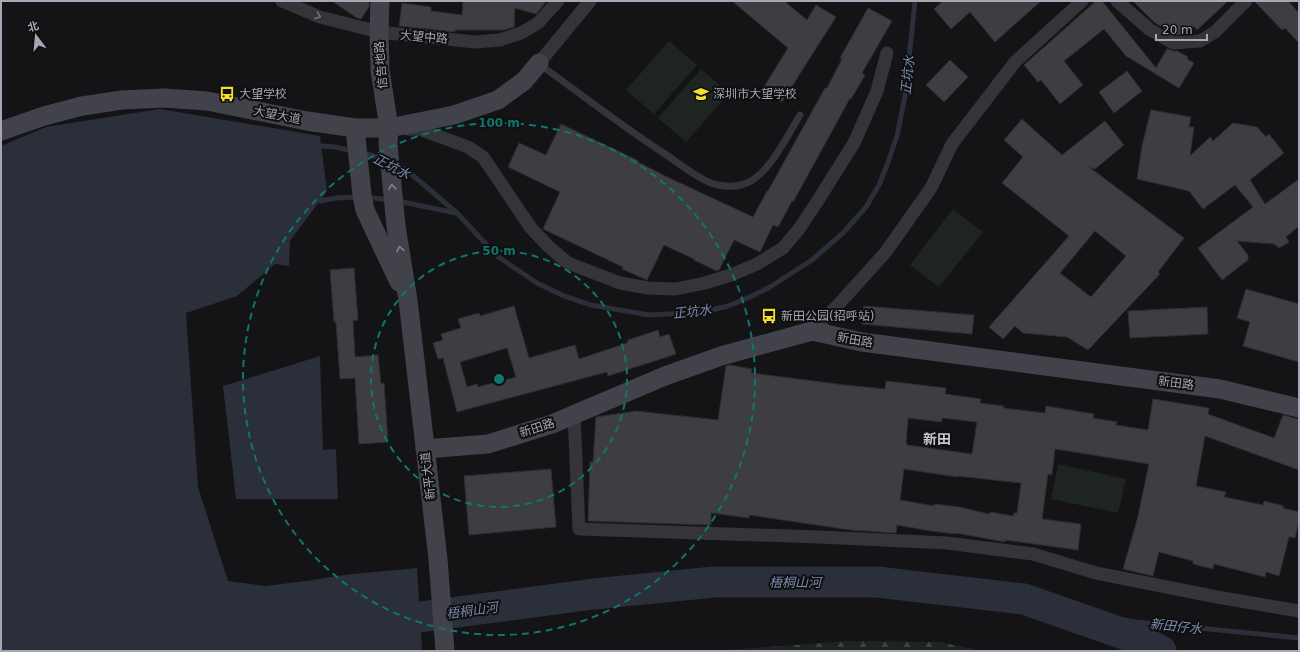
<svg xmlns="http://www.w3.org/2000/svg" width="1300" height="652" viewBox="0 0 1300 652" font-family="'DejaVu Sans','Noto Sans SC',sans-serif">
  <defs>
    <pattern id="forest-firs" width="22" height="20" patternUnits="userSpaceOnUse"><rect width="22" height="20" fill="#1e2520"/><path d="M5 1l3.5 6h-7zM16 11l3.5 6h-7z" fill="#3c423e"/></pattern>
  </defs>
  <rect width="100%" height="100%" fill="#141315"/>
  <path fill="url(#forest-firs)" d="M848,641L940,642L982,651H715Z"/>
  <g fill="#1e2520">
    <path d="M669,41L697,65L654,114L626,90Z"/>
    <path d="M701,69L729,93L686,142L658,118Z"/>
    <path d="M953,209L983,232L939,287L910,265Z"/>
    <path d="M1058,464L1126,479L1118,513L1051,499Z"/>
  </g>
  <g fill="#2a2f39">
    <path d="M160,109L320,136L327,191L290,241L289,266L275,264L237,296L186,313L198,487L228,581L266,586L306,581L343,575L417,568L422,650L1,651V146L46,127Z"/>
    <path d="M320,356L323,450L336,449L338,499H236L223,386Z"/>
  </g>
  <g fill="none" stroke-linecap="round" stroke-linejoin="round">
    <g stroke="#2a2f39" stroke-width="5">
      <path d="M322,146L335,147L353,151"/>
      <path d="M361,152L386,160"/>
      <path d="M395,164L410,173L457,213L497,256L537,283L564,296L591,305L649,315L689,313L708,311L728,306L750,297L770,287L812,260L843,233L866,207L879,185L887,165L897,136L905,96L915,1"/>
      <path d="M366,197L390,200"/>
      <path d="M320,201L336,198L358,197"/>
      <path d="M398,201L456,213"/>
      <path d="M1054,610L1137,622L1299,638"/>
    </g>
    <path stroke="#2a2f39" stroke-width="31" d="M420,617L594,594L714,582H877L1024,599L1138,639L1161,651"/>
  </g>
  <g fill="#3e3d42" stroke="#2e2d31" fill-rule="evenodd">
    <path d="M332,1H369V7L361,19L357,18Z"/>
    <path d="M463,1H546L545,3L536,14L515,8L514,27L504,30H455V32L399,26L402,3L431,7V11L462,15Z"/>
    <path d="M732,1H784L807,20L816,5L836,17L782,102L762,90L788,48Z"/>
    <path d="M943,1H1041L995,42L970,12L951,29L934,9Z"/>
    <path d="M1096,1H1102L1156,68L1167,49L1173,51H1177L1188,57L1187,59L1194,63L1179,88L1126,56L1104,29L1064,61L1083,85L1060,104L1041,80L1038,82L1024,65Z"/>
    <path d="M1133,1H1228L1197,30L1194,26L1186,34L1175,35L1154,22Z"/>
    <path d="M1254,1H1288L1299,13V43L1285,28L1282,30Z"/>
    <path d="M868,8L892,21L862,73L865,75L851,99L850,98L836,124L793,202L792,201L778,227L773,225L760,252L734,240L719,270L717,271L694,260V259L664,245L647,280L622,269L623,267L543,229L560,192L508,167L519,143L546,155L561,124L639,161L638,162L665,176L753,217L767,191H768L825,88H827L842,59L840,58Z"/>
    <path d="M950,60L968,77L944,102L926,85Z"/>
    <path d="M1127,71L1142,91L1114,113L1099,92Z"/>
    <path d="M1151,110L1191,117L1189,127H1194L1190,156L1210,137L1213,141L1233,123L1257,127L1266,137L1269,134L1284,153L1250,180L1265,204L1299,179V226L1286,237L1289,242L1279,248L1274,244L1237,241L1248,255V260L1222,280L1198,248L1253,207L1235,185L1203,209L1189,191L1137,179L1142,146Z"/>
    <path d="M1022,119L1062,155L1105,121L1124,145L1095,169L1089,167L1184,238L1158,272L1160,274L1088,350L1067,337L1023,333L1015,326L1003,339L989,327L1069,236L1002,183L1023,157L1004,140ZM1095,231L1126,256L1091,297L1060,273Z"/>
    <path d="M354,268L358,320L353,321L355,357L378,355L381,384L384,383L388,442L359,444L355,378L340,379L336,322H334L330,270Z"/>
    <path d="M1246,289L1299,304V362L1243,346L1250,322L1237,318Z"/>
    <path d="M514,306L529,358L575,345L579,359L627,343L628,340L658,330L660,337L669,334L676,354L608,376L607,372L457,412L443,358L438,359L433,343L443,340L441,334L461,328L458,319L479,313L480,316ZM507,348L516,377L478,387L477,384L467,387L460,362Z"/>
    <path d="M864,306L974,315L972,334L862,324Z"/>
    <path d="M1207,307L1208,334L1130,338L1128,311Z"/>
    <path d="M730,365L752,369L751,373L845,385L885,389L886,381L946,388L945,394L981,399L980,403L1004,406L1003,408L1045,413L1046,406L1094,414L1093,418L1117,422L1116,425L1148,430L1153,399L1209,408L1208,414L1274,438L1283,415L1297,419H1299V470L1205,436L1196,486L1226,492L1224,497L1263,505L1264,501L1284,506L1283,508L1299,512V521L1295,538L1289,537L1279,576L1266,572L1265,577L1214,564L1213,569L1193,564V561L1159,552L1153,576L1123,569L1137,520L1149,464L1055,449L1052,475L1048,474L1042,519L1081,524L1078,550L1005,540V542L956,533V534L931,531L897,525L896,533L850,530L749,515V518L711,513V525L588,521L590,462H593L596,417L636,411L718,420L726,366ZM908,418L942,422V418L977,422L972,454L907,445V444L906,443ZM904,469L957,477V476L1021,483L1017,513H1014L1013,516L990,512L989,514L959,507L935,504L934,506L900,500Z"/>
    <path d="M551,469L556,527L469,535L464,476Z"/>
  </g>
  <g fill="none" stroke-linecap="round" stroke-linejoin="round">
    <path stroke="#35343a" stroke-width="7" d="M539,64C581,94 622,126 665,154C680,164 694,176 711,183C723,187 735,188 747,183C769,174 788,135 800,115"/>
    <g stroke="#35343a" stroke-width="13">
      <path d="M282,1L320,17L379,32L475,42L500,40L521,33L538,23L558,1"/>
      <path d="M1117,1L1149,29L1173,43L1200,41L1215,32L1246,1"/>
      <path d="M539,63L590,1"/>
      <path d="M407,129H419L468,147L483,157L531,228L549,247L568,263L620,283L648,288L676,289L705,283L731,275L757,264L783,248L799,229L815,205L854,143L877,91L887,53"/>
      <path d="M812,331L838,305L885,253L931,188L952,144L1015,62L1082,1"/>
      <path d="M574,414L579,529L819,537L947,543L1033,554L1096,573L1217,597L1299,611"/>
    </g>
    <g stroke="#42434a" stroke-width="19">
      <path d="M380,1L379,32L380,70L389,128L388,144L396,226L408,300L438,559L445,651"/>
      <path d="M355,128L362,195L365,210L399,282"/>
      <path d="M1,131L44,116L82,106L122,100L164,98L207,101L307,121L355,128H389L454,115L498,100L524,81L539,63"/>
      <path d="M425,449L488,444L552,424L665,376L721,356L812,331L862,342L1220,389L1299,408"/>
    </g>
  </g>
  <defs><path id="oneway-chevron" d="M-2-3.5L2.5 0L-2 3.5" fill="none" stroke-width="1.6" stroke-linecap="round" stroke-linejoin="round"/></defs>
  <use stroke="#73737e" href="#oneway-chevron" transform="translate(318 16) rotate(21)"/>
  <g stroke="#828390">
    <use href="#oneway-chevron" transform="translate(392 187) rotate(-96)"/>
    <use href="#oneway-chevron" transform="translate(400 249) rotate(-99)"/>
  </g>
  <g fill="none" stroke="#0f766e" stroke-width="2" stroke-dasharray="7 5">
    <circle cx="499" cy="379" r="128"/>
    <circle cx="499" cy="379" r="256"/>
  </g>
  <defs>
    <symbol id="bus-bare" viewBox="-9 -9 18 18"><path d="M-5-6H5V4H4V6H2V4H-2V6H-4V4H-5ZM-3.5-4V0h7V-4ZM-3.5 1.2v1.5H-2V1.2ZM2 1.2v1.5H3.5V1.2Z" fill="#f3df2e" stroke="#0f0f10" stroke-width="2.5" paint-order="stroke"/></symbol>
    <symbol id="school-bare" viewBox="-9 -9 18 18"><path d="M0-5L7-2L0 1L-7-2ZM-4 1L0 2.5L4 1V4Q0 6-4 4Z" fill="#f3df2e" stroke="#0f0f10" stroke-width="2.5" paint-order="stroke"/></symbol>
  </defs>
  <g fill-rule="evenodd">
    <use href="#bus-bare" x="216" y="83" width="22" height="22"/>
    <use href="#school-bare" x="690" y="83" width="22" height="22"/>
    <use href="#bus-bare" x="758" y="305" width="22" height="22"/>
  </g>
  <g text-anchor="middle" stroke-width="4" stroke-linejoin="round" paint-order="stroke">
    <g font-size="12" fill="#a5a6b6" stroke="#0f0f10">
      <text transform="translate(424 37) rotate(5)" y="4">大望中路</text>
      <text transform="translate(381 65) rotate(-95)" y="4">信告地路</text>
      <text transform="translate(277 115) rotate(11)" y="4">大望大道</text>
      <text transform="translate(855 340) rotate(10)" y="4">新田路</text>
      <text transform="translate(1176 383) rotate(7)" y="4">新田路</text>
      <text transform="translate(537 428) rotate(-18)" y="4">新田路</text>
      <text transform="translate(428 476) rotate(-97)" y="4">新平大道</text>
    </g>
    <g font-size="12" fill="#a5a6b6" stroke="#0f0f10" text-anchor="start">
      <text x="239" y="98">大望学校</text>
      <text x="713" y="98">深圳市大望学校</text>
      <text x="781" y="320">新田公园(招呼站)</text>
    </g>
    <g font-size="13" font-style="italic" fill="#7b8bb1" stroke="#0f0f10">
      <text transform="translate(907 75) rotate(-84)" y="5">正坑水</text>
      <text transform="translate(392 166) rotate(27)" y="5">正坑水</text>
      <text transform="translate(692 311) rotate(-6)" y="5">正坑水</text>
      <text x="795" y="587">梧桐山河</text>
      <text transform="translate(472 610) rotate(-8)" y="5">梧桐山河</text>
      <text transform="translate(1176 626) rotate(6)" y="5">新田仔水</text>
    </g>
    <g font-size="14" font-weight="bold" fill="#c6c6d2" stroke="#0f0f10">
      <text x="937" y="444">新田</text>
    </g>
  </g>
  <circle cx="499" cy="379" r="6" fill="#0f766e" stroke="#0f0f10" stroke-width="2"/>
  <g font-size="12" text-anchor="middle" font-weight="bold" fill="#0f766e" stroke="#0f0f10" stroke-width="4" stroke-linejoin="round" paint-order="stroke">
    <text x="499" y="127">100 m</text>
    <text x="499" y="255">50 m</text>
  </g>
  <rect width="1300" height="652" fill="none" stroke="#a5a6b6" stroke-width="4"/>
  <g transform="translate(36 36) rotate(344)" stroke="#0f0f10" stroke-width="3" paint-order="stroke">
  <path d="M0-3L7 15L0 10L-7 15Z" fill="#a5a6b6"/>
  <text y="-6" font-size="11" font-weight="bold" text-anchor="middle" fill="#a5a6b6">北</text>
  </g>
  <path d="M1156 34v6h51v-6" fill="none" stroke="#a5a6b6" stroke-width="2"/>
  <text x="1162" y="34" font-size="12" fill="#a5a6b6" stroke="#0f0f10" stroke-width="3" paint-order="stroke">20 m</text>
</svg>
